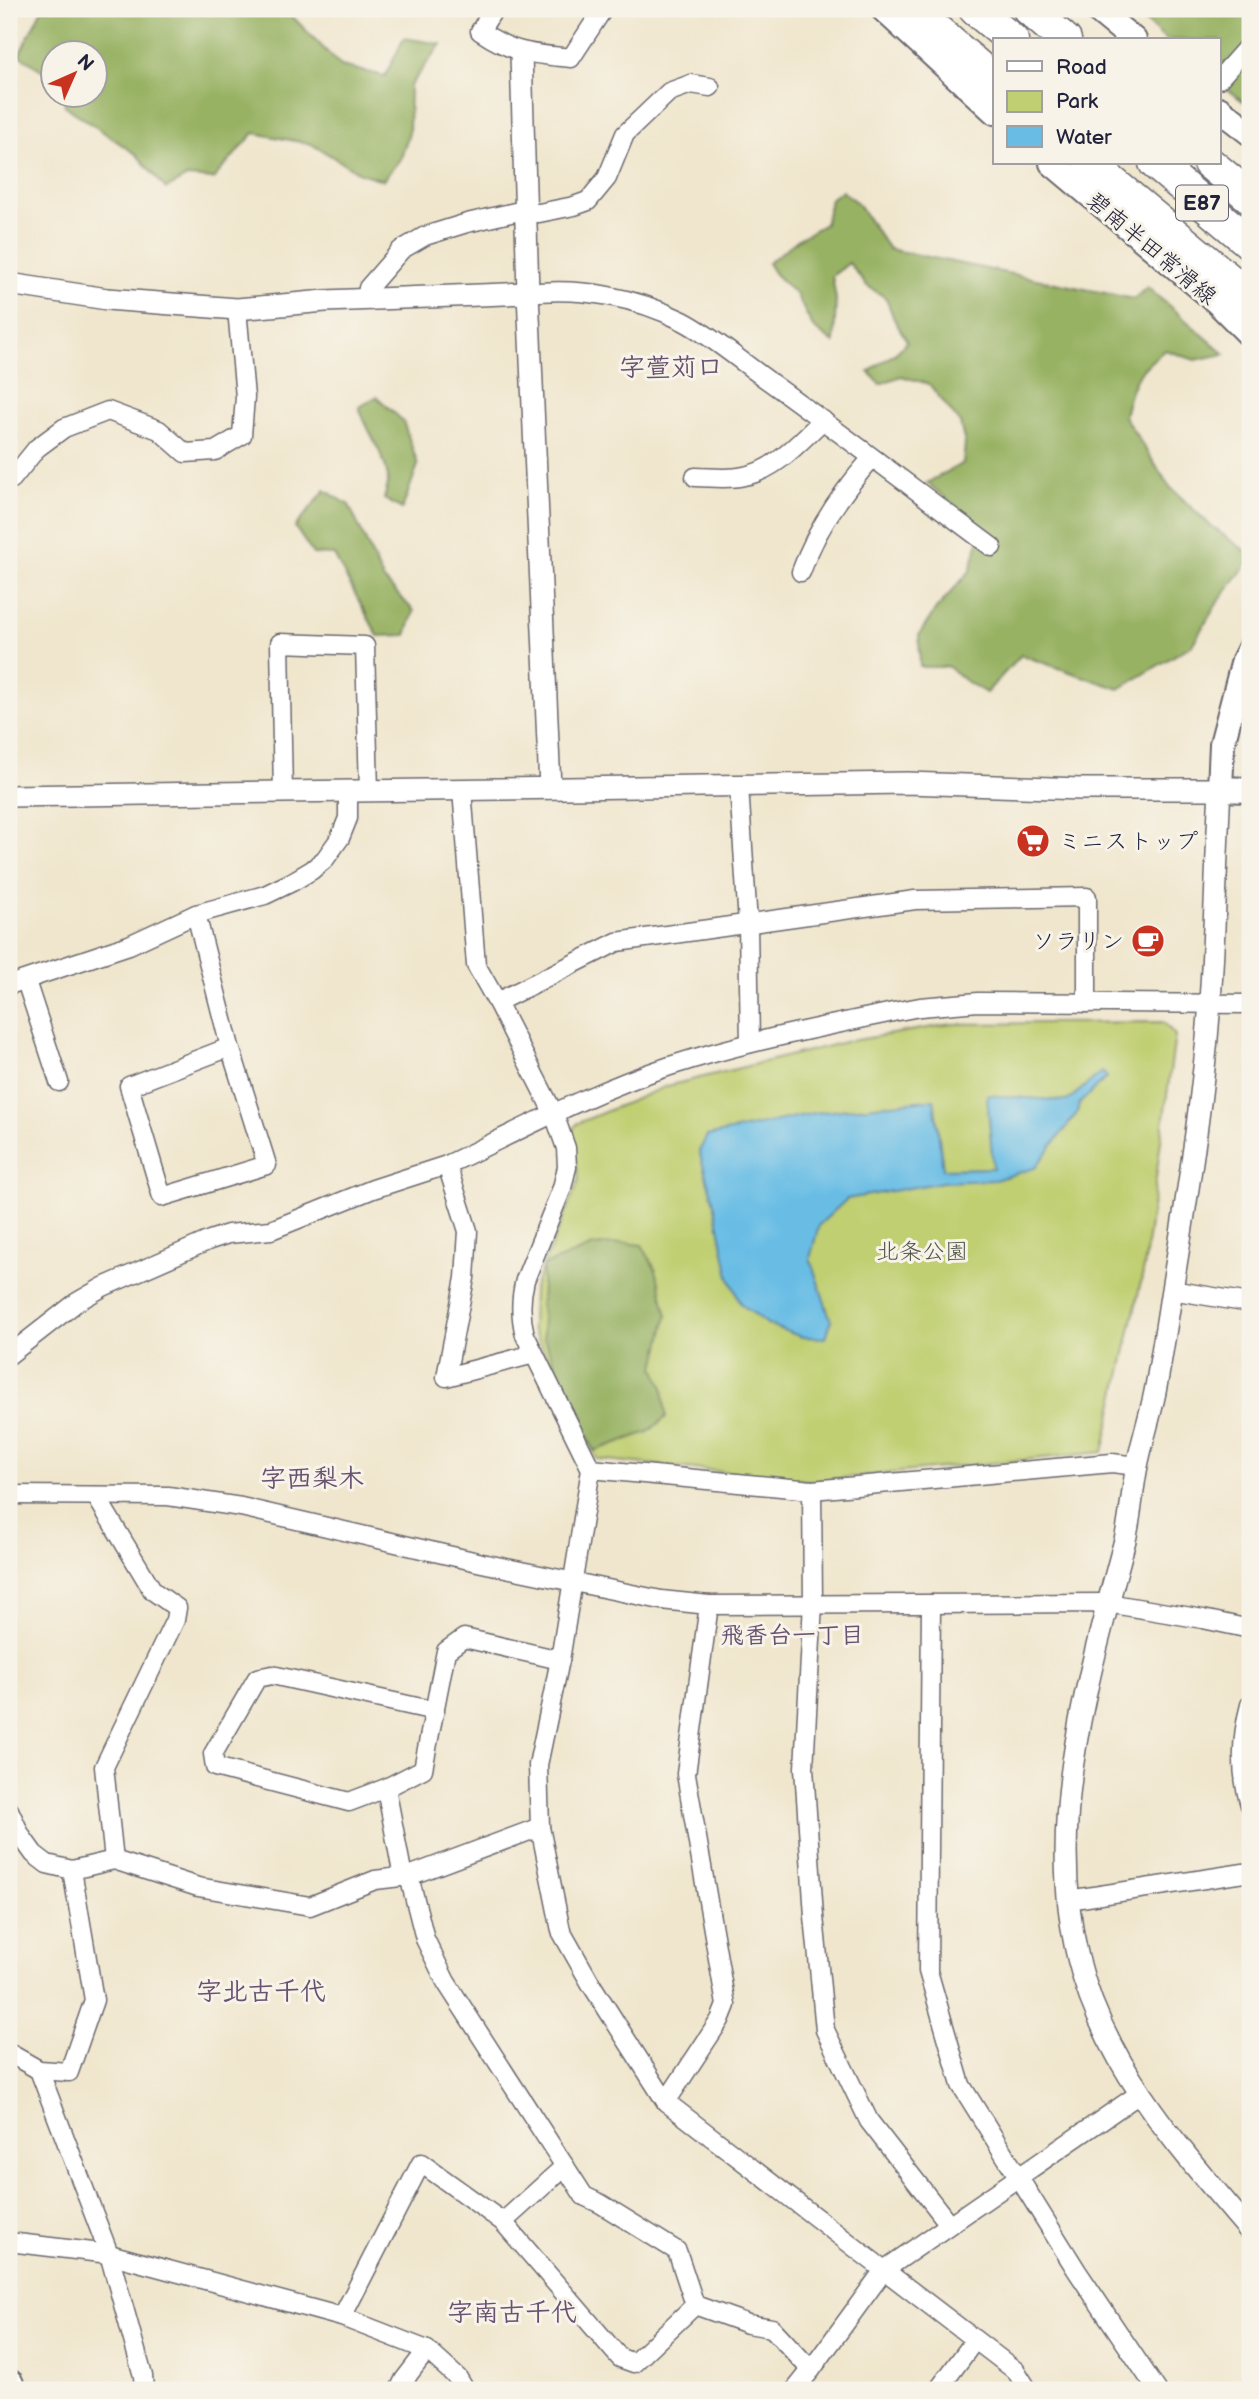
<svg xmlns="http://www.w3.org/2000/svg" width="1259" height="2399" viewBox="0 0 1259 2399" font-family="'Balsamiq Sans','Klee One',sans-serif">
  <rect width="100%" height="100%" fill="#f7f3e8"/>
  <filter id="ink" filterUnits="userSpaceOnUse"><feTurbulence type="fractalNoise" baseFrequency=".0143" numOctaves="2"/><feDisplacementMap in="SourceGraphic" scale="14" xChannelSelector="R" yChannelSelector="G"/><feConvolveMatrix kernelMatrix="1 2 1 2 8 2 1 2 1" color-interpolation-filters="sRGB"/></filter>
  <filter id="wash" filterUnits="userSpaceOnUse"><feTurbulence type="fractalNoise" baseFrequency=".00686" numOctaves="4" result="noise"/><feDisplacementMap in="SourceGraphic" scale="28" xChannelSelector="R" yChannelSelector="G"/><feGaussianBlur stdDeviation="1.57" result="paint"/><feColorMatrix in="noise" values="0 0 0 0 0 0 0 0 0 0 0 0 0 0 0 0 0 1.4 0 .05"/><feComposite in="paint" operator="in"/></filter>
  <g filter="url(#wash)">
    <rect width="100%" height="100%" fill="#f0e6cd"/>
    <path fill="#c0cf71" stroke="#717856" stroke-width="2" d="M1163,1022L1175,1035L1144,1268L1103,1452L812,1481L597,1459L532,1328L533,1290L579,1180L571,1131L578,1123L667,1086L845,1042L951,1024Z"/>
    <g fill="#98b263" stroke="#5d6a4f" stroke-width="2">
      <path d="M42,9H285L341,66L385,76L404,38L441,44L410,86L409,133L401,158L383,180L360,173L311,144L254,133L213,179L187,177L166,189L137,155L65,106L64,95L94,94V52H52V77L19,55Z"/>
      <path d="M1132,9H1250V106L1219,84V40H1166Z"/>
      <path d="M842,191L857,203L889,249L1134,299L1147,287L1225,354L1195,360L1165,350C1136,372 1132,381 1124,416L1169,486L1211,526L1250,554V560L1218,602L1192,645L1119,689L1021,655L986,693L964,680L949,667H920L919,635L936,609L970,571L982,528L927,483L963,463L965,444L960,423L929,384L901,376L880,384L869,372C882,360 897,356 907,341L894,319L886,298L866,285L849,263L832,276L836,299L834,343L813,327L796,294L775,274L768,263L800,238L825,224L831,198Z"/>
      <path d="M377,397L403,421L418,465L402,509L384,499C385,494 388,487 388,482C389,461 365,428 359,407Z"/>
      <path d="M325,490L349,505L383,579L414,611L406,635L378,636L334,555L313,554L295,527Z"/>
      <path d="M624,1243L642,1245L656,1270L667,1316L655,1367L663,1388L666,1417L648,1432L594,1451L544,1339L541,1305L543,1266L593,1246Z"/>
    </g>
    <path fill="#69bde5" stroke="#467090" stroke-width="2" d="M1102,1072L1107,1077L1079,1104L1077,1113L1035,1168L995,1180L943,1182L847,1199L819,1225L810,1258L831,1321L826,1338L802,1337L769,1325L741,1304L729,1277L715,1207L699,1151L707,1136L814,1113L934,1099L943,1169L993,1168L987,1095L1067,1101Z"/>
  </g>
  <g filter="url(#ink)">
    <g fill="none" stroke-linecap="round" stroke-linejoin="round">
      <defs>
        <g id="minor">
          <path d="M494,9L480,31C514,54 532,54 571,58L603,9"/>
          <path d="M1219,79L1250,44"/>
          <path d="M528,293C581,287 635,297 683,321C712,336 743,363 770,382C845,436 918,492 992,547"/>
          <path d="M366,300L368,288L401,250L425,236L467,223L515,212L539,213L574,206L588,201L607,178L625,134L669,92L691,84L710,87"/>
          <path d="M9,477L12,479L37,448L64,428L108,411L159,430L185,453L215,451L242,435L245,397L237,309"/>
          <path d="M695,477C711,477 728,480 744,476C777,470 800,441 823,420"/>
          <path d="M801,572C816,529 842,492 872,458"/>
          <path d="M739,786L748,924L750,1043"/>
          <path d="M283,793L280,643L365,646L369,791"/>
          <path d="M196,914L230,1047L267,1165L162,1197L129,1086L230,1047"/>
          <path d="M26,981L59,1082"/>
          <path d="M9,985L129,945L196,914L265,895L292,882L312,870L325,859L340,838L348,818V792"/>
          <path d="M497,1002L617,942L915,900L1087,897V1003"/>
          <path d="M1171,1290L1250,1303"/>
          <path d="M534,1354L446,1377L465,1278L468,1231L447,1165C520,1130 593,1091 670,1066C743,1042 818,1028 893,1012L920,1007L978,1002L1250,1004"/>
          <path d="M9,1355L77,1302L103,1287L210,1240L228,1234L271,1230L373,1189L447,1165"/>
          <path d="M591,1469L812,1490L1112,1463L1137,1466"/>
          <path d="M812,1490L813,1603L804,1768L814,1916L825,2030L869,2121L949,2224"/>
          <path d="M9,1495L168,1496L241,1507L482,1563L661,1600L709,1605L1107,1603L1203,1619L1250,1629"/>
          <path d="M96,1496L153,1591L177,1608L175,1620L104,1767L114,1860"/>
          <path d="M931,1604L928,1971L961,2085L1077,2271L1157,2390"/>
          <path d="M1250,1705C1241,1738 1240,1772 1250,1805"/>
          <path d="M386,1788L349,1802L215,1767L213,1754L257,1678L272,1675L435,1711"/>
          <path d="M9,1810L21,1836L34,1854L47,1864L72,1870L114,1860L198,1887L310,1906L375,1880L409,1876L540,1827"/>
          <path d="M409,1876L425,1939L446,1982L584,2196L601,2204L677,2251L695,2305"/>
          <path d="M403,1877L386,1788L423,1769L446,1651L464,1638L560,1660"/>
          <path d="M1068,1900L1250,1872"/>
          <path d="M9,2053L39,2070L69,2072L94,2000L72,1870"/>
          <path d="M39,2070L109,2254L143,2376L144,2390"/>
          <path d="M666,2102L720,2020L726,2005L686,1774L709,1605"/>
          <path d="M503,2222L565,2166"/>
          <path d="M9,2242L109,2254L342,2317L427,2350L458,2378L465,2390"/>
          <path d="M342,2317L421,2163L503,2222L620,2358L634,2363L695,2305L748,2324L772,2328L811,2370L884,2270L666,2102L591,1984L561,1931L540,1827L538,1765L560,1660L591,1469L525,1335C520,1316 520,1299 525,1280L562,1188L567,1167L566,1148L554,1114L497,1002L476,965L462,790"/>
          <path d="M399,2390L404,2380L427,2350"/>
          <path d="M795,2390L811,2370"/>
          <path d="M938,2390L975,2340"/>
          <path d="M1028,2390L1016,2371L884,2270L1139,2094"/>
        </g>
        <g id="tertiary">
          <path d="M521,53L528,293L550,788"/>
          <path d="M9,284L107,299L237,309L325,301L528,293"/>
          <path d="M9,796L907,783L1081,789H1220C1216,860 1215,931 1210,1001C1204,1089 1190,1178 1176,1265C1169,1307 1163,1350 1155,1392C1150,1417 1142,1441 1137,1466C1132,1490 1131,1516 1125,1540C1089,1676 1044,1818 1078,1958C1104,2065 1180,2149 1250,2231"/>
        </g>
        <g id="secondary">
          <path d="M883,9L995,112"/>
          <path d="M1096,9L1134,40"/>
          <path d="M1219,109L1250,133"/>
          <path d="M1052,163L1216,301L1250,335"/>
          <path d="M1250,648L1244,660L1222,744L1220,789L1250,790"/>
        </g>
        <path id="trunk" d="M9,2384L11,2390"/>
        <g id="motorway">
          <path d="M912,9L995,81"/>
          <path d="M975,9L1012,40"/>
          <path d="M1029,9L1065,40"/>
          <path d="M1089,163L1250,297"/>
          <path d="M1155,163L1250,243"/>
          <path d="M1209,163L1250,197"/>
        </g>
      </defs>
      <use href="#minor" stroke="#6a676e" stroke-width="21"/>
      <use href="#tertiary" stroke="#6a676e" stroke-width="24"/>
      <use href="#secondary" stroke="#6a676e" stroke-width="28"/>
      <use href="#trunk" stroke="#6a676e" stroke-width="32"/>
      <use href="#motorway" stroke="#6a676e" stroke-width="35"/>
      <use href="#minor" stroke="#fff" stroke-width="18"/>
      <use href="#tertiary" stroke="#fff" stroke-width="21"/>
      <use href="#secondary" stroke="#fff" stroke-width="24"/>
      <use href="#trunk" stroke="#fff" stroke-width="28"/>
      <use href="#motorway" stroke="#fff" stroke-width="32"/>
    </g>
  </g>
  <defs>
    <symbol id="supermarket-disc" viewBox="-11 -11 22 22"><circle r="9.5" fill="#c8321e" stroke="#f7f3e8"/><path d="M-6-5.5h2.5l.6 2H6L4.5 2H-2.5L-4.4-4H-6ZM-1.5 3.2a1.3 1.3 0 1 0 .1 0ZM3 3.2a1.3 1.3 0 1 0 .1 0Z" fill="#fff"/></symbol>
    <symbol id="cafe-disc" viewBox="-11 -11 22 22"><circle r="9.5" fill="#c8321e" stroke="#f7f3e8"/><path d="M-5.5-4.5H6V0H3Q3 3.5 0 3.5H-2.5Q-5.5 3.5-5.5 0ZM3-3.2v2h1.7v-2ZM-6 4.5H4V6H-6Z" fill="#fff"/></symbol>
  </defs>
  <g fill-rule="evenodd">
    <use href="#supermarket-disc" x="1014" y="822" width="38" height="38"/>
    <use href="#cafe-disc" x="1129" y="922" width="38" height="38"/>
  </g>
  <g text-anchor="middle" stroke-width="6" stroke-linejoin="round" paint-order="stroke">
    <rect fill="#f7f3e8" stroke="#62616f" stroke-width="2" x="1176" y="185.5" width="52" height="35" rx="5"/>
    <g font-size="21" font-weight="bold" fill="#22223b">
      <text x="1202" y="210">E87</text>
    </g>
    <g font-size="23" fill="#22223b" stroke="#f7f3e8">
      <text transform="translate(1152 248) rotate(40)" y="8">碧南半田常滑線</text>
    </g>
    <g font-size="23" fill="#22223b" stroke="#f7f3e8" text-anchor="start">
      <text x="1058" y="849">ミニストップ</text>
      <text x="1124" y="949" text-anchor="end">ソラリン</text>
    </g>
    <g font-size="23" fill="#51564b" stroke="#f7f3e8">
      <text x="922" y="1259">北条公園</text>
    </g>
    <g font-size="24" font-weight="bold" fill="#685270" stroke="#f7f3e8">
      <text x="792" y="1643">飛香台一丁目</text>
    </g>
    <g font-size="26" font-weight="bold" fill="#685270" stroke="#f7f3e8">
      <text x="671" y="376">字萱苅口</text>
      <text x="312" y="1487">字西梨木</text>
      <text x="261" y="2000">字北古千代</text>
      <text x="512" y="2321">字南古千代</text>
    </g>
  </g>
  <rect width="1259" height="2399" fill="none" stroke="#f7f3e8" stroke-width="35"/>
  <rect x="993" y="38" width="228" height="126" fill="#f7f3e8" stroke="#a29fa3" stroke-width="2"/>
  <rect x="1007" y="61" width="35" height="10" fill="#ffffff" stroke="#a29fa3" stroke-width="2"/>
  <text x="1056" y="74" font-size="21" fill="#22223b">Road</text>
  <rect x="1007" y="91" width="35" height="21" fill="#c0cf71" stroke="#a29fa3" stroke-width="2"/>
  <text x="1056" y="108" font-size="21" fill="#22223b">Park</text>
  <rect x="1007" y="126" width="35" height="21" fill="#69bde5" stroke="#a29fa3" stroke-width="2"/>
  <text x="1056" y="144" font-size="21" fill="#22223b">Water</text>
  <g transform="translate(74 74) rotate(45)"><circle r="33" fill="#f7f3e8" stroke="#a29fa3" stroke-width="2"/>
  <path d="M0-5L12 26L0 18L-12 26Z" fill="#c8321e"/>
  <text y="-10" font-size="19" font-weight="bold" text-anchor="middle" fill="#22223b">N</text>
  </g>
</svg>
